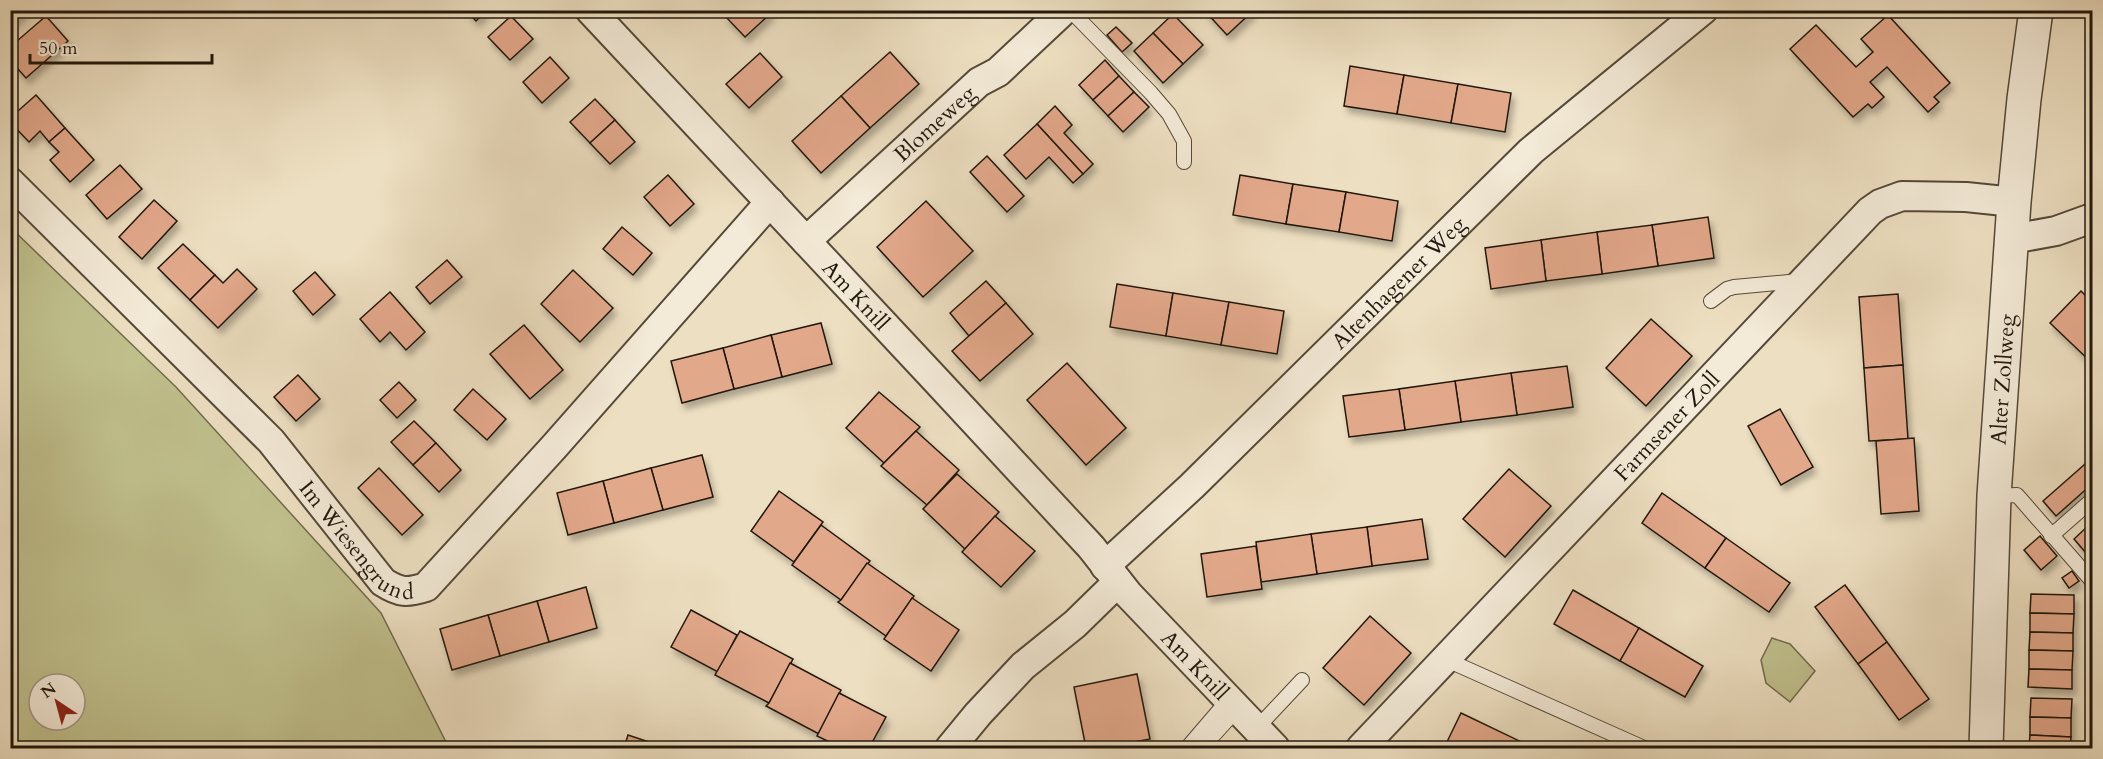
<svg xmlns="http://www.w3.org/2000/svg" width="2103" height="759" viewBox="0 0 2103 759" font-family="Cardo,serif">
  <defs>
    <filter id="shadow"><feDropShadow dx="3.5" dy="6" stdDeviation="3" flood-color="#0004"/></filter>
  </defs>
  <rect width="100%" height="100%" fill="#eddfc1"/>
  <filter id="stains"><feTurbulence type="fractalNoise" baseFrequency=".00333" numOctaves="4"/><feColorMatrix values="0 0 0 0 .2 0 0 0 0 .09 0 0 0 0 .02 0 0 0 .5 -.17"/></filter>
  <radialGradient id="worn" r=".72"><stop offset=".6" stop-color="#630" stop-opacity="0"/><stop offset="1" stop-color="#630" stop-opacity=".3"/></radialGradient>
  <g fill="#c0c08d" stroke="#706c4c" stroke-width="1.5" fill-rule="evenodd">
    <path d="M11,228L176,387L381,613L449,748H11ZM39,684H75V720H39Z"/>
    <path d="M1772,638L1790,644L1815,671L1790,702L1766,683L1761,660Z"/>
  </g>
  <g fill="#e2a88a" stroke="#21180c" stroke-width="1.5" filter="url(#shadow)">
    <path d="M10,10H26L10,25Z"/>
    <path d="M466,10H487L476,21Z"/>
    <path d="M730,10H768L771,13L745,37L725,16Z"/>
    <path d="M1204,10H1254L1227,35Z"/>
    <path d="M1173,14L1203,45L1183,64L1153,33Z"/>
    <path d="M1888,15L1950,83L1934,97L1939,102L1928,112L1887,67L1870,82L1884,97L1872,108L1868,104L1853,117L1790,49L1816,25L1856,67L1873,52L1861,39Z"/>
    <path d="M46,16L68,41L26,78L10,60V47Z"/>
    <path d="M511,16L533,39L510,60L488,37Z"/>
    <path d="M1116,27L1132,43L1122,52L1107,35Z"/>
    <path d="M1153,33L1183,64L1163,83L1134,51Z"/>
    <path d="M890,52L919,84L870,128L841,96Z"/>
    <path d="M760,53L782,77L749,108L726,84Z"/>
    <path d="M550,57L569,78L542,103L523,82Z"/>
    <path d="M1105,60L1119,76L1093,100L1079,85Z"/>
    <path d="M1350,66L1404,75L1397,114L1344,106Z"/>
    <path d="M1404,75L1458,84L1451,123L1397,114Z"/>
    <path d="M1119,76L1134,92L1108,116L1093,100Z"/>
    <path d="M1458,84L1511,93L1505,132L1451,123Z"/>
    <path d="M1134,92L1149,107L1123,132L1108,116Z"/>
    <path d="M36,95L65,128L49,142L40,131L29,142L10,122V118Z"/>
    <path d="M841,96L870,128L821,173L792,141Z"/>
    <path d="M595,99L615,120L590,143L570,122Z"/>
    <path d="M1055,106L1072,125L1064,133L1093,164L1083,174L1037,124Z"/>
    <path d="M615,120L635,142L610,164L590,143Z"/>
    <path d="M1037,124L1083,174L1073,183L1049,157L1026,179L1004,155Z"/>
    <path d="M65,128L94,160L70,182L50,160L59,152L49,142Z"/>
    <path d="M987,156L1024,196L1007,212L970,172Z"/>
    <path d="M120,165L142,189L107,219L86,195Z"/>
    <path d="M668,175L694,204L670,226L644,197Z"/>
    <path d="M1240,175L1293,184L1286,224L1233,215Z"/>
    <path d="M1293,184L1346,192L1339,232L1286,224Z"/>
    <path d="M1346,192L1398,201L1392,241L1339,232Z"/>
    <path d="M154,200L177,221L142,259L119,237Z"/>
    <path d="M926,201L973,251L923,297L877,247Z"/>
    <path d="M1708,217L1714,258L1658,266L1652,225Z"/>
    <path d="M1652,225L1658,266L1602,274L1597,232Z"/>
    <path d="M622,227L652,253L633,275L603,249Z"/>
    <path d="M1597,232L1602,274L1546,281L1541,240Z"/>
    <path d="M1541,240L1546,281L1491,289L1485,248Z"/>
    <path d="M183,244L215,275L190,300L158,268Z"/>
    <path d="M447,260L462,277L430,304L416,287Z"/>
    <path d="M237,269L257,289L218,328L190,300L215,275L223,283Z"/>
    <path d="M573,270L613,308L580,342L541,304Z"/>
    <path d="M315,272L335,295L313,315L293,291Z"/>
    <path d="M986,281L1006,303L969,336L950,313Z"/>
    <path d="M1117,284L1173,293L1166,336L1110,327Z"/>
    <path d="M2081,291L2092,302V363L2050,323Z"/>
    <path d="M390,292L425,332L406,350L390,332L380,342L360,319Z"/>
    <path d="M1173,293L1229,302L1221,345L1166,336Z"/>
    <path d="M1898,294L1903,365L1864,368L1859,297Z"/>
    <path d="M1229,302L1284,311L1277,354L1221,345Z"/>
    <path d="M1006,303L1033,334L980,381L952,351Z"/>
    <path d="M1651,319L1692,356L1646,406L1606,368Z"/>
    <path d="M821,323L832,364L782,377L771,335Z"/>
    <path d="M524,325L563,370L530,399L490,354Z"/>
    <path d="M771,335L782,377L734,389L723,348Z"/>
    <path d="M723,348L734,389L682,403L671,361Z"/>
    <path d="M1067,363L1126,428L1086,465L1027,400Z"/>
    <path d="M1903,365L1908,439L1869,441L1864,368Z"/>
    <path d="M1567,366L1573,407L1517,415L1511,373Z"/>
    <path d="M1511,373L1517,415L1461,422L1455,381Z"/>
    <path d="M298,375L320,399L296,421L274,397Z"/>
    <path d="M1455,381L1461,422L1405,430L1399,389Z"/>
    <path d="M399,382L416,400L397,418L380,400Z"/>
    <path d="M473,389L506,419L487,440L454,410Z"/>
    <path d="M1399,389L1405,430L1349,437L1343,396Z"/>
    <path d="M879,392L920,427L884,463L846,428Z"/>
    <path d="M1780,409L1813,467L1781,485L1748,426Z"/>
    <path d="M414,421L436,443L413,465L391,442Z"/>
    <path d="M916,431L959,470L927,505L881,466Z"/>
    <path d="M1914,438L1919,511L1881,514L1876,441Z"/>
    <path d="M436,443L461,470L439,492L413,465Z"/>
    <path d="M702,455L713,497L663,510L651,468Z"/>
    <path d="M2092,458V484L2056,516L2043,501Z"/>
    <path d="M379,468L423,515L402,535L358,488Z"/>
    <path d="M651,468L663,510L614,523L603,481Z"/>
    <path d="M1509,469L1551,506L1505,557L1463,519Z"/>
    <path d="M957,474L999,512L965,549L923,509Z"/>
    <path d="M603,481L614,523L568,535L557,493Z"/>
    <path d="M779,491L823,522L794,562L751,531Z"/>
    <path d="M1662,493L1726,538L1705,568L1642,523Z"/>
    <path d="M995,516L1035,551L1001,587L962,552Z"/>
    <path d="M1422,519L1428,559L1372,566L1367,527Z"/>
    <path d="M821,525L870,561L841,600L792,565Z"/>
    <path d="M2089,525L2092,529V560L2074,539Z"/>
    <path d="M1367,527L1372,566L1317,574L1311,534Z"/>
    <path d="M1311,534L1317,574L1261,582L1256,542Z"/>
    <path d="M2040,536L2057,556L2041,570L2024,550Z"/>
    <path d="M1726,538L1790,583L1769,612L1705,568Z"/>
    <path d="M1256,546L1262,589L1207,597L1201,554Z"/>
    <path d="M867,563L914,596L886,636L838,602L841,600Z"/>
    <path d="M2072,571L2079,581L2069,588L2062,578Z"/>
    <path d="M1845,585L1887,642L1858,664L1815,607Z"/>
    <path d="M586,587L597,628L549,642L537,601Z"/>
    <path d="M1573,590L1639,628L1620,661L1554,624Z"/>
    <path d="M2031,594L2074,595V614L2030,613Z"/>
    <path d="M912,598L959,630L931,671L884,639Z"/>
    <path d="M537,601L549,642L500,656L488,615Z"/>
    <path d="M691,610L737,635L718,672L671,647Z"/>
    <path d="M2030,613L2074,614L2073,633L2030,632Z"/>
    <path d="M488,615L500,656L452,670L440,629Z"/>
    <path d="M1370,616L1411,653L1364,705L1323,668Z"/>
    <path d="M1639,628L1703,666L1685,697L1620,661Z"/>
    <path d="M740,631L793,659L769,703L715,675Z"/>
    <path d="M2030,632L2073,633V651L2029,650Z"/>
    <path d="M1887,642L1929,699L1899,720L1858,664Z"/>
    <path d="M2029,650L2073,651L2072,670L2029,669Z"/>
    <path d="M790,663L841,690L819,734L766,706L769,703Z"/>
    <path d="M2029,669L2072,670V689L2028,687Z"/>
    <path d="M1137,674L1150,739L1102,748H1086L1074,687Z"/>
    <path d="M839,693L886,717L869,748H842L817,736Z"/>
    <path d="M2031,698L2072,699L2071,718L2030,717Z"/>
    <path d="M1461,713L1534,748H1452L1445,746Z"/>
    <path d="M2030,717L2071,718V737L2030,735Z"/>
    <path d="M628,735L667,748H624Z"/>
    <path d="M2030,735L2071,737L2070,748H2029Z"/>
  </g>
  <g fill="none" stroke-linecap="round" stroke-linejoin="round">
    <defs>
      <g id="service">
        <path d="M1070,10L1151,93L1169,114L1184,141V162"/>
        <path d="M1711,301L1727,289L1734,287L1799,281"/>
        <path d="M1994,496L2017,495L2092,581"/>
        <path d="M2051,536L2092,500"/>
        <path d="M1447,660L1644,748"/>
        <path d="M1257,728L1302,680"/>
        <path d="M1187,748L1229,699"/>
        <path d="M1202,748L1238,708"/>
      </g>
      <g id="minor">
        <path id="s1" d="M590,10L935,379L1091,547L1128,594L1275,748"/>
        <path id="s2" d="M10,182L271,441L383,582C400,593 407,593 426,587L553,448L770,202"/>
        <path d="M2012,239L2056,231L2092,218"/>
        <path id="s3" d="M806,241L979,82L998,72L1064,10"/>
        <path id="s4" d="M1105,566L1192,486L1531,151L1703,10"/>
        <path d="M950,748L978,714L1023,666L1075,624L1118,582"/>
        <path id="s5" d="M1361,748L1870,211L1880,204L1902,196L1966,197L2014,202"/>
      </g>
      <g id="tertiary">
        <path id="s6" d="M1986,748L1994,496L2014,202L2024,99L2036,10"/>
      </g>
    </defs>
    <use href="#service" stroke="#544a39" stroke-width="16"/>
    <use href="#minor" stroke="#544a39" stroke-width="32"/>
    <use href="#tertiary" stroke="#544a39" stroke-width="36"/>
    <use href="#service" stroke="#f3ead7" stroke-width="14"/>
    <use href="#minor" stroke="#f3ead7" stroke-width="28"/>
    <use href="#tertiary" stroke="#f3ead7" stroke-width="33"/>
  </g>
  <g text-anchor="middle" stroke-width="4.5" stroke-linejoin="round" paint-order="stroke">
    <g font-size="22" fill="#21180c" stroke="#f3ead7">
      <text dy="8" stroke="none"><textPath href="#s3" startOffset="174">Blomeweg</textPath></text>
      <text dy="8" stroke="none"><textPath href="#s4" startOffset="408">Altenhagener Weg</textPath></text>
      <text dy="8" stroke="none"><textPath href="#s1" startOffset="390">Am Knill</textPath></text>
      <text dy="8" stroke="none"><textPath href="#s6" startOffset="369">Alter Zollweg</textPath></text>
      <text dy="8" stroke="none"><textPath href="#s5" startOffset="444">Farmsener Zoll</textPath></text>
      <text dy="8" stroke="none"><textPath href="#s2" startOffset="501">Im Wiesengrund</textPath></text>
      <text dy="8" stroke="none"><textPath href="#s1" startOffset="892">Am Knill</textPath></text>
    </g>
  </g>
  <rect width="2103" height="759" fill="none" stroke="#eddfc1" stroke-width="36"/>
  <rect x="12" y="12" width="2079" height="735" fill="none" stroke="#21180c" stroke-width="3"/>
  <rect x="18" y="18" width="2067" height="723" fill="none" stroke="#21180c" stroke-width="1.5"/>
  <g transform="translate(57 702) rotate(324)"><circle r="28" fill="#f3ead7" stroke="#9f9686" stroke-width="1.5"/>
  <path d="M0-4.5L10 22L0 15L-10 22Z" fill="#8f2418"/>
  <text y="-9" font-size="16" font-weight="bold" text-anchor="middle" fill="#21180c">N</text>
  </g>
  <path d="M30 54v9h182v-9" fill="none" stroke="#21180c" stroke-width="3"/>
  <text x="39" y="54" font-size="18" fill="#21180c" stroke="#f3ead7" stroke-width="4.5" paint-order="stroke">50 m</text>
  <rect width="100%" height="100%" filter="url(#stains)"/>
  <rect width="100%" height="100%" fill="url(#worn)"/>
</svg>
